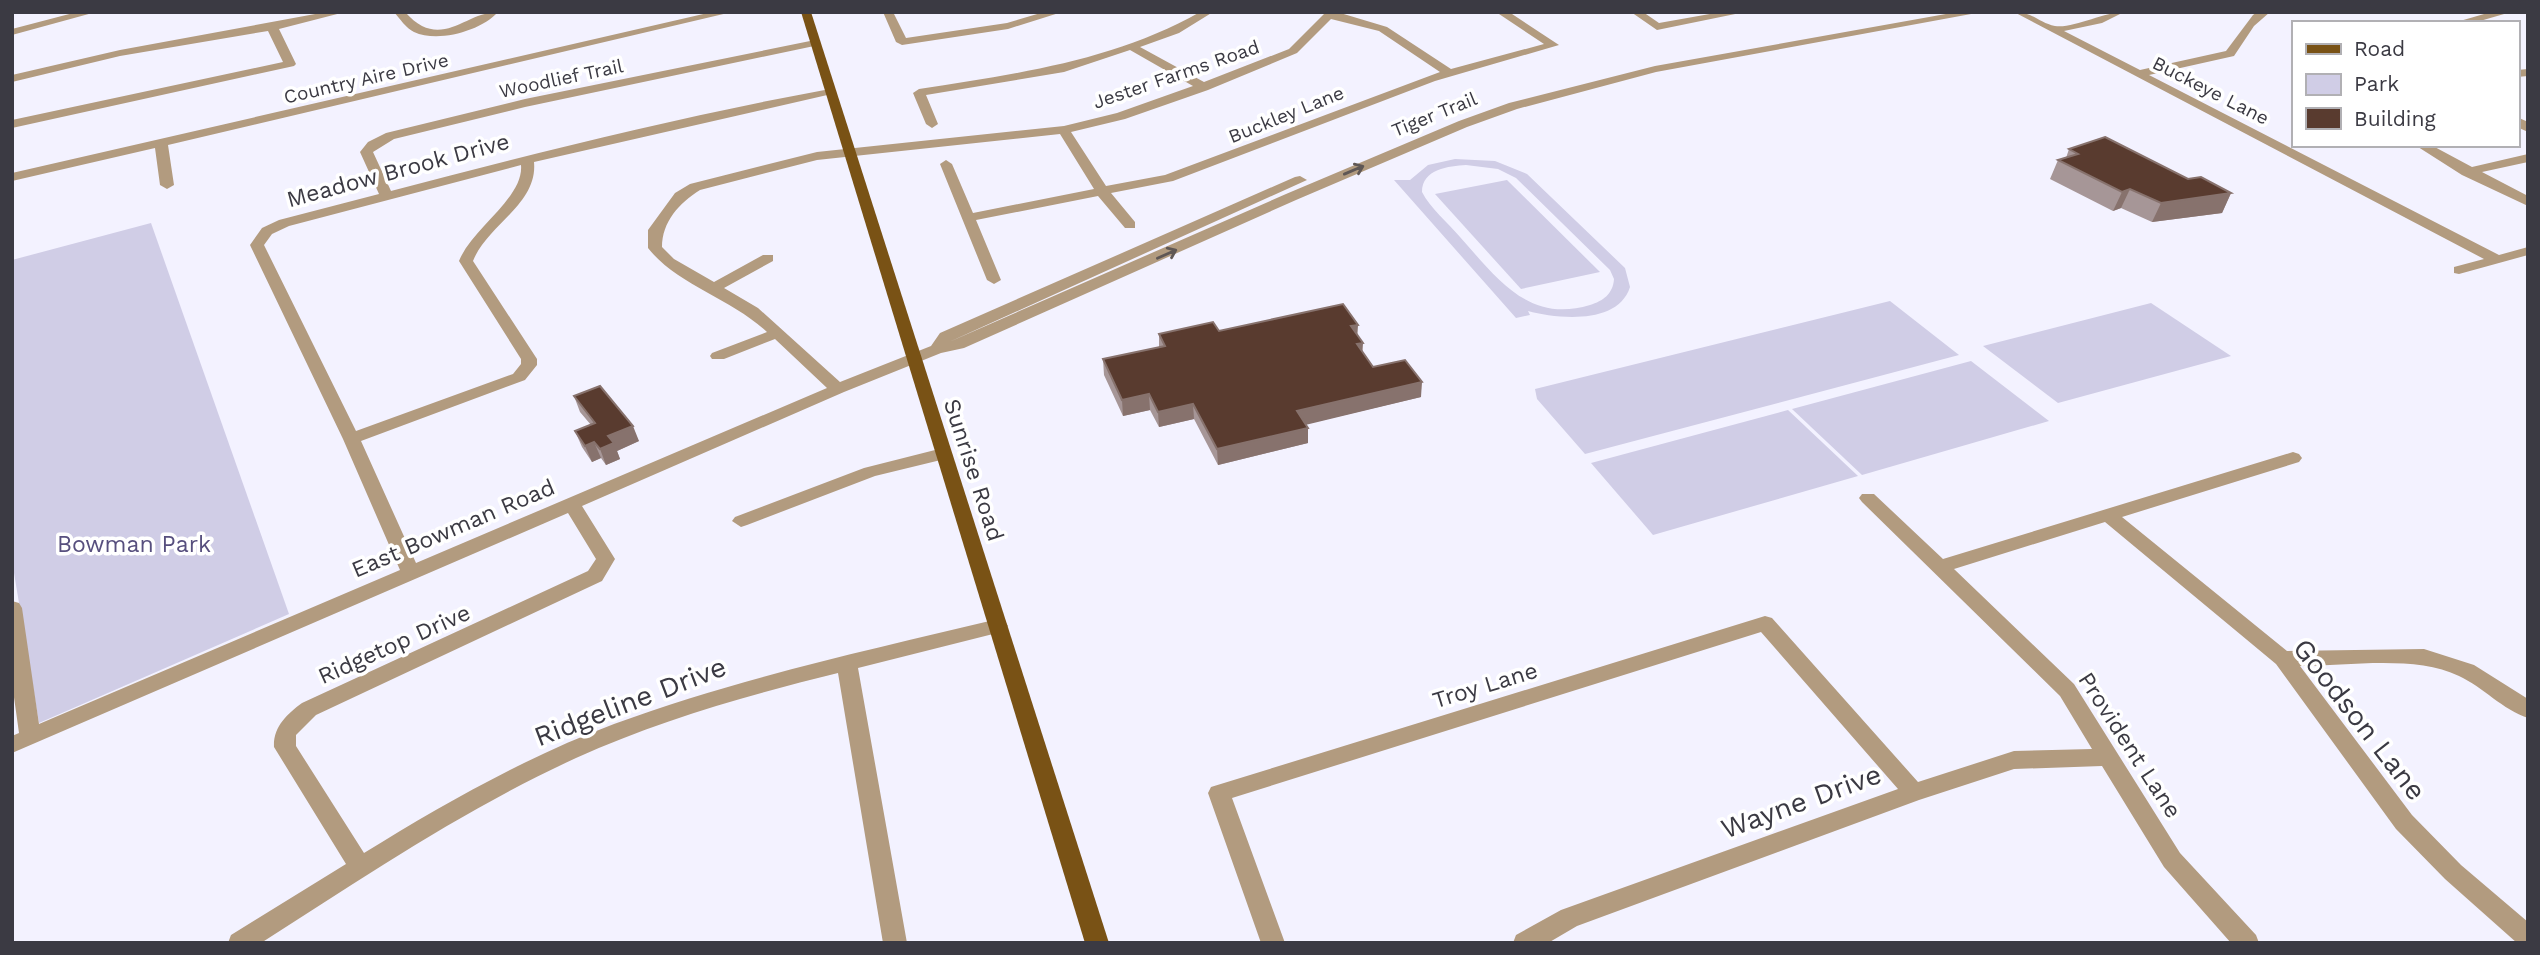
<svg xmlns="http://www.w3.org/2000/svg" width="2540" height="955" viewBox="0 0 2540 955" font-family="'Work Sans',sans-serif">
  <rect width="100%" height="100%" fill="#f3f2ff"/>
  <g fill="#d0cde6" fill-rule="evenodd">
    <path d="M1455,159L1495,161L1527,174L1625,268L1630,287C1618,325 1558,319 1528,311L1530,315L1516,318L1394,180H1410L1428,165ZM1466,165L1498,169L1516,178L1610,270L1614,279C1613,294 1603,301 1590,305C1528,324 1496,277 1460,237C1448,223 1430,208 1422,192C1422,169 1449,166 1466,165Z"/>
    <path d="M1507,180L1600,272L1521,289L1435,194Z"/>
    <path d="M151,223L289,614L39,723L12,561V260Z"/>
    <path d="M1890,301L1959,355L1585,454L1537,399L1535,389Z"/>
    <path d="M2151,303L2231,356L2058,403L1983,346Z"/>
    <path d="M1971,361L2049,421L1862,475L1792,409Z"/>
    <path d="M1788,410L1858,476L1653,535L1591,463Z"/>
  </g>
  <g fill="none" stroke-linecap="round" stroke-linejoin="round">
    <g fill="#b29b7f" fill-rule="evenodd">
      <path d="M77,12H96L12,35V29Z"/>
      <path d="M326,12H345L279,29L296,64L294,66L12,128V120L283,62L268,31L120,56L12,82V75L120,50Z"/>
      <path d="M394,12H405C441,52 464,12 498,12C481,31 438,43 414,32C406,28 400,19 394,12Z"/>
      <path d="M712,12H732L168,145L174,185L167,189L160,185L155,148L12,181V173Z"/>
      <path d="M883,12H893L906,38L1007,23L1044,12H1062L1008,29L902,45L896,42Z"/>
      <path d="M1200,12H1213L1179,33L1140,47L1204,82L1289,49L1326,12H1337L1387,27L1451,69L1544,44L1496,12H1509L1559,45L1435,81L1173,181L1111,193L1135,222V228H1125L1098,196L976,220L1001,280L994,284L987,280L940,164L946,160L952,164L973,213L1094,189L1060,134L817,160L700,190C679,203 662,222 662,247L674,259L714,282L763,255H773V261L724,288L758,308L840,382L931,346L940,333L1295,177L1300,176L1307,180L949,342L1286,194L1459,121L1509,103L1655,66L1957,12H1982L1656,72L1517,109L1467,127L1296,200L964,348L941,353L844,392L582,506L615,559L602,581L316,715L296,735V746L364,853C443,804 526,757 614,724C739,678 869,650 998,619L1005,621L1008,626L1005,631L858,668L907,943H883L838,673C749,695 660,720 576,758C465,809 364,877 261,943H228L231,935L346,864L274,747C273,727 287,714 302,703L588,571L596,559L568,513L12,753V736L19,733L12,683V601L19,603L22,608L39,724L400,570L343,439L250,245L262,228L279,220L379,194L360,152L368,142L386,133L525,99L815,40L819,41V45L525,107L394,139L373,152L391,191C536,153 682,116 830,89L836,93L534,162C538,204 487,225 473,261L537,359V365L525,380L361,441L416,563L827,388L775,339L724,359H712L710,356L712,353L767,332C732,299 676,284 648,248V230L675,193L690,184L817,152L1064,126L1117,113L1193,86L1130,50L1064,72L926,95L938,124L932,128L926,124L913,93L919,89C1015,74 1114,61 1200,12ZM1331,19L1379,31L1440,72L1165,175L1106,186L1071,132L1125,119L1208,90L1297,53ZM521,165C524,198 472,228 459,261L521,359V364L513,374L356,431L264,245L272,234L289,226Z"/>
      <path d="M1631,12H1643L1659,23L1721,12H1745L1657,30Z"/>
      <path d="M2014,12C2033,12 2039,23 2055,26C2072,29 2104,12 2124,12L2102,23L2064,31L2140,70L2226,51L2253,15L2257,12H2270L2254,26L2234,56L2149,75L2499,255L2528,247V255L2459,274L2454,273V267L2484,259Z"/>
      <path d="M2491,12H2511L2473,23H2453Z"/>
      <path d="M2528,69V76L2517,77V70Z"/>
      <path d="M2517,117L2528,122V132L2517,127Z"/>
      <path d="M2415,145H2431L2472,167L2528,154V162L2482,172L2528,196V206L2462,175Z"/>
      <path d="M943,448L952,454L949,458L875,476L747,525L741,527L732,521L735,517L864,468Z"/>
      <path d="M2293,452L2299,454L2302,458L2299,462L2122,517L2287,651L2424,649L2474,665L2528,699V718C2503,710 2483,687 2459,676C2415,655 2349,666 2300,666L2412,815L2461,865L2528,922V943H2517L2445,879L2396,829L2276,664L2105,522L1954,569L2074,684L2180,853L2256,935L2259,943H2231L2164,867L2102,766L2014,769L1919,800L1577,926L1548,943H1513L1516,935L1561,910L1898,789L1761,632L1232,798L1285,943H1261L1208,793L1211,787L1765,616L1772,618L1918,782L2014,751L2092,749L2060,696L1862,502L1859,498L1862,494H1874L1943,559Z"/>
    </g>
    <path fill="#795215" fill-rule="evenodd" d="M801,12H811L1109,943H1085Z"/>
  </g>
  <g fill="#a69697">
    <path d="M2069,149L2188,179L2231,193L2222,213L2152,222L2121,208L2113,211L2050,179L2058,160L2066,158Z"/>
    <path d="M1219,331L1358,336L1362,352L1373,367L1421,397L1306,424L1308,443L1218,465L1194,419L1159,427L1150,410L1123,416L1104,375L1103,359L1159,347V334Z"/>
    <path d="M574,396L639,441L617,451L620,459L606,465L601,458L592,462L582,447L575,431L591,425L580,412Z"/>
  </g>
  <g fill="#87726d">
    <path d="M2130,189L2121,208L2113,211L2122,192Z"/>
    <path d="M2231,193L2222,213L2152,222L2161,203Z"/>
    <path d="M1358,325L1357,340L1351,326Z"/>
    <path d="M1363,343L1362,358L1357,344Z"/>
    <path d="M1422,382L1421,397L1297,427V411Z"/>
    <path d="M1149,394L1150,410L1123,416L1122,400Z"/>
    <path d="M1193,404L1194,419L1159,427L1158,412Z"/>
    <path d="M633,426L639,441L617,451L620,459L606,465L600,449L608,436Z"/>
    <path d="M1308,428V443L1218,465L1217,449Z"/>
    <path d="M594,442L601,458L592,462L585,446Z"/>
  </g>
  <g fill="#593b2f" stroke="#87726d" stroke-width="2">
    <path d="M2105,137L2188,179L2201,177L2231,193L2161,203L2130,189L2122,192L2058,160L2078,154L2069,149Z"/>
    <path d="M1343,304L1358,325L1351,326L1363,343L1357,344L1373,367L1405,360L1422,382L1297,411L1308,428L1217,449L1193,404L1158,412L1149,394L1122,400L1103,359L1165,346L1159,334L1213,322L1219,331Z"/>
    <path d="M600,386L633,426L608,436L614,443L600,449L594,442L585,446L575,431L595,423L574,396Z"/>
  </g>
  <defs><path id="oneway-shaft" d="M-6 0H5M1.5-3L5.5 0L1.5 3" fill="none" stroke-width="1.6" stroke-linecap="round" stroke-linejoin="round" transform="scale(1.75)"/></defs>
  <g stroke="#5f5755">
    <use href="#oneway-shaft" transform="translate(1354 170) rotate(-23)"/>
    <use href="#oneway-shaft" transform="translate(1167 254) rotate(-24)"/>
  </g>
  <g text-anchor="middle" stroke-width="7" stroke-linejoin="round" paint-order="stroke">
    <g font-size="19" fill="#3b3a43" stroke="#fff">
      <text transform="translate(1176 74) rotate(-19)" y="7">Jester Farms Road</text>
      <text transform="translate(366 78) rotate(-13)" y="7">Country Aire Drive</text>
      <text transform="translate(561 78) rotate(-12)" y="7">Woodlief Trail</text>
      <text transform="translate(2211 90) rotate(27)" y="7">Buckeye Lane</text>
      <text transform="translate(1286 114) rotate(-22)" y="7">Buckley Lane</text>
      <text transform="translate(1434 114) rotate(-22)" y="7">Tiger Trail</text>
    </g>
    <g font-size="23" fill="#3b3a43" stroke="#fff">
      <text transform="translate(398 170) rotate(-15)" y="8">Meadow Brook Drive</text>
      <text transform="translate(974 470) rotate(72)" y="8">Sunrise Road</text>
      <text transform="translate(453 528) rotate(-23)" y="8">East Bowman Road</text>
      <text transform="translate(394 644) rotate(-24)" y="8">Ridgetop Drive</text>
      <text transform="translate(1485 685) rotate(-17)" y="8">Troy Lane</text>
      <text transform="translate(2130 745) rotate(57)" y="8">Provident Lane</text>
    </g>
    <g font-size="23" fill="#574f7e" stroke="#fff">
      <text x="134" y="552">Bowman Park</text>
    </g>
    <g font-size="28" fill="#3b3a43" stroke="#fff">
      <text transform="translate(630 701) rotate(-21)" y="10">Ridgeline Drive</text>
      <text transform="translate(2360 719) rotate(52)" y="10">Goodson Lane</text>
      <text transform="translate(1801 801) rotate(-20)" y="10">Wayne Drive</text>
    </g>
  </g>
  <rect width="2540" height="955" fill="none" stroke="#3b3a43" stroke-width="28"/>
  <rect x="2292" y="21" width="228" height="126" fill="#ffffff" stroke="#b1b0b4" stroke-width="2"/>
  <rect x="2306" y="44" width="35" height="10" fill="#795215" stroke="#b1b0b4" stroke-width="2"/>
  <text x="2354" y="56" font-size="21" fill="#3b3a43">Road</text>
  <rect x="2306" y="74" width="35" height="21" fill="#d0cde6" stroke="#b1b0b4" stroke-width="2"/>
  <text x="2354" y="91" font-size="21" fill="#3b3a43">Park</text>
  <rect x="2306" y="108" width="35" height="21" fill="#593b2f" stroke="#b1b0b4" stroke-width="2"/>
  <text x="2354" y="126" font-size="21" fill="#3b3a43">Building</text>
</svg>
